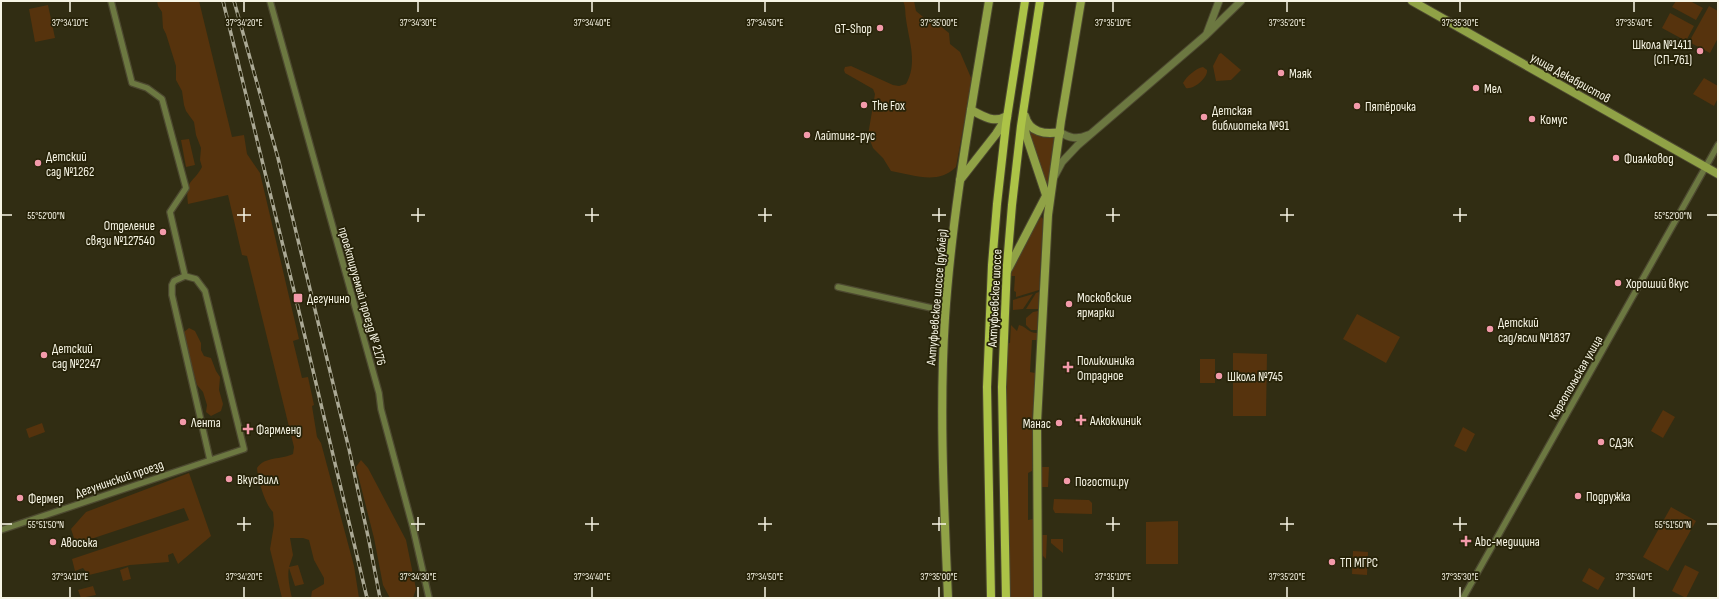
<svg xmlns="http://www.w3.org/2000/svg" width="1719" height="599" viewBox="0 0 1719 599" font-family="'Sofia Sans Condensed',sans-serif">
  <rect width="100%" height="100%" fill="#312d13"/>
  <g fill="#56330d">
    <path d="M157,1H199L232,137L244,135L247,154L260,173L299,339L293,341L302,378L308,377L314,405L312,406L317,437L321,443L354,566L359,598H311L312,591L324,584V578L314,560L309,540L303,538H290L293,555L289,567L298,565L304,584L295,586L289,568C287,575 290,590 292,598H282L270,549L274,525L273,512C265,504 258,480 257,468C265,456 281,460 293,454L294,447L247,256L242,255L228,195L188,204C185,179 192,185 202,167L200,160L201,148L196,135L194,122L186,111L184,105L182,91L176,80V66L166,34L163,28L162,12L158,6Z"/>
    <path d="M903,1H914L916,11L929,22L940,26L949,33L950,44L960,52L972,80L956,167C938,185 914,175 891,171L883,158L873,148L868,135L875,94L873,89L845,73L844,70L845,67L851,66L893,85L899,86L906,84C918,64 909,41 906,19C905,13 906,7 903,1Z"/>
    <path d="M1676,1H1690L1703,8L1696,20L1672,7Z"/>
    <path d="M48,5L55,38L35,42L29,9Z"/>
    <path d="M1709,6L1718,11V38L1710,53L1689,42Z"/>
    <path d="M1670,13L1694,26L1686,41L1662,28Z"/>
    <path d="M1221,53L1241,70L1231,80L1216,81L1213,66L1219,54Z"/>
    <path d="M1203,67L1207,70C1208,78 1193,90 1186,88L1183,83C1186,77 1196,68 1203,67Z"/>
    <path d="M1704,78L1718,86V98L1714,106L1693,94Z"/>
    <path d="M1028,131L1041,137L1054,138L1048,184H1046Z"/>
    <path d="M189,139L195,165L186,167L181,140Z"/>
    <path d="M1041,217L1043,219L1039,290L1016,297V292L1014,291L1015,276H1011V270L1031,232Z"/>
    <path d="M1039,292L1038,309H1026L1036,293Z"/>
    <path d="M1033,294L1023,309L1013,310V300Z"/>
    <path d="M1038,311L1037,330H1031L1026,325V318L1033,312Z"/>
    <path d="M1357,314L1400,337L1386,363L1343,339Z"/>
    <path d="M1011,325L1017,331L1019,325C1026,326 1028,333 1037,333V340H1032L1030,372L1035,373L1032,422V471L1028,473V520L1033,519L1034,598H1009L1006,375V343H1010Z"/>
    <path d="M189,328L195,331L201,343V350L204,356L211,358L216,371L220,377L219,390L223,404L221,411L211,416L206,412L207,405L203,392L197,385L184,337V332Z"/>
    <path d="M1233,353L1267,354L1266,416H1233Z"/>
    <rect x="1200" y="359" width="15" height="24"/>
    <path d="M1663,410L1675,417L1663,438L1651,431Z"/>
    <path d="M42,423L45,432L29,438L26,429Z"/>
    <path d="M1463,427L1475,434L1466,452L1454,446Z"/>
    <path d="M361,460L368,468L406,540L416,589L413,598H390L383,585L374,538L356,467Z"/>
    <path d="M1042,467H1049L1048,487H1041Z"/>
    <path d="M189,473L211,536L178,564L173,553L168,555L169,562L130,565L89,575L83,568L75,571L72,559L189,520L184,508L76,544L71,529L86,512Z"/>
    <path d="M1054,499L1089,500L1092,503V514L1055,513L1053,509Z"/>
    <path d="M1671,507L1696,521L1668,571L1643,557Z"/>
    <path d="M1178,521V564H1146V522Z"/>
    <path d="M1042,535H1047L1046,559L1042,555Z"/>
    <path d="M1051,539H1063V553L1051,543Z"/>
    <path d="M1353,551L1368,552L1367,575L1352,574Z"/>
    <path d="M1685,565L1699,572L1686,598L1672,591Z"/>
    <path d="M128,567L131,579L123,581L120,570Z"/>
    <path d="M1589,568L1605,578L1598,590L1582,581Z"/>
    <path d="M93,586L96,595L81,598L78,590Z"/>
  </g>
  <g fill="none" stroke-linecap="round" stroke-linejoin="round">
    <defs>
      <g id="minor">
        <path d="M111,1L132,83L147,88L162,99L186,188L170,212L185,276"/>
        <path d="M270,1L379,393L381,409L413,528L429,598"/>
        <path d="M838,287L945,311"/>
        <path d="M1,530L244,449L205,291L196,279L185,276L174,281L172,285V295L210,460"/>
        <path d="M1463,598L1718,145"/>
      </g>
      <g id="tertiary">
        <path d="M1207,33L1219,1"/>
        <path d="M1060,132C1069,138 1077,140 1088,135"/>
        <path d="M1054,177L1062,162L1078,145L1206,35L1241,1"/>
      </g>
      <g id="secondary">
        <path d="M1412,1L1718,174"/>
        <path d="M971,110C984,116 993,124 1007,116"/>
        <path d="M1025,116C1029,132 1045,135 1060,132"/>
        <path d="M1023,119L1026,135L1047,198"/>
        <path d="M960,180L996,134L1007,117"/>
        <path d="M1007,271L1048,192"/>
        <path d="M948,598C944,504 939,411 945,318C952,211 972,106 989,1"/>
        <path d="M1038,598L1037,422L1048,215L1061,121L1081,1"/>
      </g>
      <g id="primary">
        <path d="M991,598L987,387L992,265L997,204L1006,124L1025,1"/>
        <path d="M1006,598L1002,387L1007,265L1012,205L1021,126L1040,1"/>
      </g>
    </defs>
    <use href="#minor" stroke="#4d4930" stroke-width="8"/>
    <use href="#tertiary" stroke="#4d4930" stroke-width="9"/>
    <use href="#secondary" stroke="#4d4930" stroke-width="10"/>
    <use href="#primary" stroke="#4d4930" stroke-width="10"/>
    <use href="#minor" stroke="#6c7841" stroke-width="5.5"/>
    <use href="#tertiary" stroke="#6c7841" stroke-width="7"/>
    <use href="#secondary" stroke="#90a246" stroke-width="8"/>
    <use href="#primary" stroke="#acc347" stroke-width="8"/>
    <defs>
      <g id="rail">
        <path d="M223,1L296,299L367,598"/>
        <path d="M234,1L278,158L349,449L369,541L380,598"/>
      </g>
    </defs>
    <use href="#rail" stroke="#aba995" stroke-width="3.5"/>
    <use href="#rail" stroke="#272309" stroke-width="2" stroke-dasharray="6" stroke-linecap="butt"/>
  </g>
  <path fill="none" stroke="#f7f5e5" stroke-width="1.5" d="M70,2V12M244,2V12M418,2V12M592,2V12M765,2V12M939,2V12M1113,2V12M1287,2V12M1460,2V12M1634,2V12M244,208V222M418,208V222M592,208V222M765,208V222M939,208V222M1113,208V222M1287,208V222M1460,208V222M2,215H12M237,215H251M411,215H425M585,215H599M758,215H772M932,215H946M1106,215H1120M1280,215H1294M1453,215H1467M1707,215H1717M244,517V531M418,517V531M592,517V531M765,517V531M939,517V531M1113,517V531M1287,517V531M1460,517V531M2,524H12M237,524H251M411,524H425M585,524H599M758,524H772M932,524H946M1106,524H1120M1280,524H1294M1453,524H1467M1707,524H1717M70,587V597M244,587V597M418,587V597M592,587V597M765,587V597M939,587V597M1113,587V597M1287,587V597M1460,587V597M1634,587V597"/>
  <g fill="#f39aaa" stroke="#272309" stroke-width="1.5">
    <circle cx="880" cy="28" r="4"/>
    <circle cx="1700" cy="51" r="4"/>
    <circle cx="1281" cy="73" r="4"/>
    <circle cx="1476" cy="88" r="4"/>
    <circle cx="864" cy="105" r="4"/>
    <circle cx="1357" cy="106" r="4"/>
    <circle cx="1204" cy="117" r="4"/>
    <circle cx="1532" cy="119" r="4"/>
    <circle cx="807" cy="135" r="4"/>
    <circle cx="1616" cy="158" r="4"/>
    <circle cx="38" cy="163" r="4"/>
    <circle cx="163" cy="232" r="4"/>
    <circle cx="1618" cy="283" r="4"/>
    <rect x="293" y="293" width="10" height="10" rx="2"/>
    <circle cx="1069" cy="304" r="4"/>
    <circle cx="1490" cy="329" r="4"/>
    <circle cx="44" cy="355" r="4"/>
    <path d="M1066 361h4v4h4v4h-4v4h-4v-4h-4v-4h4z"/>
    <circle cx="1219" cy="376" r="4"/>
    <path d="M1079 414h4v4h4v4h-4v4h-4v-4h-4v-4h4z"/>
    <circle cx="183" cy="422" r="4"/>
    <circle cx="1059" cy="423" r="4"/>
    <path d="M246 423h4v4h4v4h-4v4h-4v-4h-4v-4h4z"/>
    <circle cx="1601" cy="442" r="4"/>
    <circle cx="229" cy="479" r="4"/>
    <circle cx="1067" cy="481" r="4"/>
    <circle cx="1578" cy="496" r="4"/>
    <circle cx="20" cy="498" r="4"/>
    <path d="M1464 535h4v4h4v4h-4v4h-4v-4h-4v-4h4z"/>
    <circle cx="53" cy="542" r="4"/>
    <circle cx="1332" cy="562" r="4"/>
  </g>
  <g text-anchor="middle" stroke-width="3.5" stroke-linejoin="round" paint-order="stroke">
    <g font-size="13" fill="#f7f5e5" stroke="#272309" text-anchor="start">
      <text x="872" y="33" text-anchor="end">GT-Shop</text>
      <text x="1692" y="49" text-anchor="end">Школа №1411<tspan x="1692" dy="15">(СП-761)</tspan></text>
      <text x="1289" y="78">Маяк</text>
      <text x="1484" y="93">Мел</text>
      <text x="872" y="110">The Fox</text>
      <text x="1365" y="111">Пятёрочка</text>
      <text x="1212" y="115">Детская<tspan x="1212" dy="15">библиотека №91</tspan></text>
      <text x="1540" y="124">Комус</text>
      <text x="815" y="140">Лайтинг-рус</text>
      <text x="46" y="161">Детский<tspan x="46" dy="15">сад №1262</tspan></text>
      <text x="1624" y="163">Фиалковод</text>
      <text x="155" y="230" text-anchor="end">Отделение<tspan x="155" dy="15">связи №127540</tspan></text>
      <text x="1626" y="288">Хороший вкус</text>
      <text x="1077" y="302">Московские<tspan x="1077" dy="15">ярмарки</tspan></text>
      <text x="307" y="303">Дегунино</text>
      <text x="1498" y="327">Детский<tspan x="1498" dy="15">сад/ясли №1837</tspan></text>
      <text x="52" y="353">Детский<tspan x="52" dy="15">сад №2247</tspan></text>
      <text x="1077" y="365">Поликлиника<tspan x="1077" dy="15">Отрадное</tspan></text>
      <text x="1227" y="381">Школа №745</text>
      <text x="1090" y="425">Алкоклиник</text>
      <text x="191" y="427">Лента</text>
      <text x="1051" y="428" text-anchor="end">Манас</text>
      <text x="256" y="434">Фармленд</text>
      <text x="1609" y="447">СДЭК</text>
      <text x="237" y="484">ВкусВилл</text>
      <text x="1075" y="486">Погости.ру</text>
      <text x="1586" y="501">Подружка</text>
      <text x="28" y="503">Фермер</text>
      <text x="1475" y="546">Abc-медицина</text>
      <text x="61" y="547">Авоська</text>
      <text x="1340" y="567">ТП МГРС</text>
    </g>
    <g font-size="13" fill="#f7f5e5" stroke="#272309">
      <text transform="translate(1571 77) rotate(29)" y="5">улица Декабристов</text>
      <text transform="translate(363 296) rotate(74)" y="5">проектируемый проезд № 2176</text>
      <text transform="translate(936 297) rotate(-85)" y="5">Алтуфьевское шоссе (дублёр)</text>
      <text transform="translate(994 298) rotate(-87)" y="5">Алтуфьевское шоссе</text>
      <text transform="translate(1575 377) rotate(-60)" y="5">Каргопольская улица</text>
      <text transform="translate(119 478) rotate(-19)" y="5">Дегунинский проезд</text>
    </g>
  </g>
  <g font-size="10" text-anchor="middle" fill="#f7f5e5" stroke="#272309" stroke-width="3.5" stroke-linejoin="round" paint-order="stroke">
    <text x="70" y="26">37°34'10"E</text>
    <text x="244" y="26">37°34'20"E</text>
    <text x="418" y="26">37°34'30"E</text>
    <text x="592" y="26">37°34'40"E</text>
    <text x="765" y="26">37°34'50"E</text>
    <text x="939" y="26">37°35'00"E</text>
    <text x="1113" y="26">37°35'10"E</text>
    <text x="1287" y="26">37°35'20"E</text>
    <text x="1460" y="26">37°35'30"E</text>
    <text x="1634" y="26">37°35'40"E</text>
    <text x="46" y="219">55°52'00"N</text>
    <text x="1673" y="219">55°52'00"N</text>
    <text x="46" y="528">55°51'50"N</text>
    <text x="1673" y="528">55°51'50"N</text>
    <text x="70" y="580">37°34'10"E</text>
    <text x="244" y="580">37°34'20"E</text>
    <text x="418" y="580">37°34'30"E</text>
    <text x="592" y="580">37°34'40"E</text>
    <text x="765" y="580">37°34'50"E</text>
    <text x="939" y="580">37°35'00"E</text>
    <text x="1113" y="580">37°35'10"E</text>
    <text x="1287" y="580">37°35'20"E</text>
    <text x="1460" y="580">37°35'30"E</text>
    <text x="1634" y="580">37°35'40"E</text>
  </g>
  <rect width="1719" height="599" fill="none" stroke="#f7f5e5" stroke-width="4"/>
</svg>
